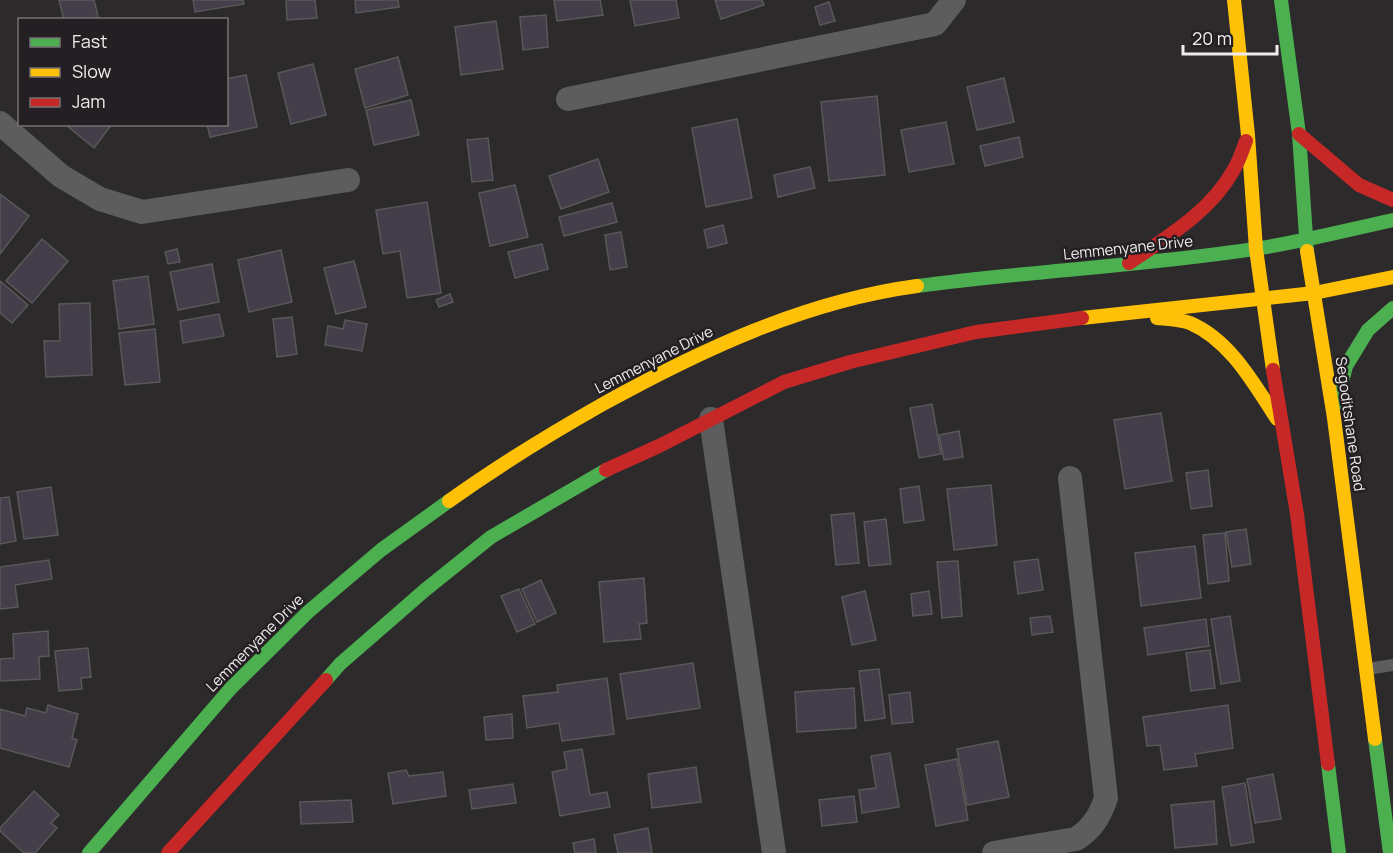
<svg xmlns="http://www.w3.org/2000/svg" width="1393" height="853" viewBox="0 0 1393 853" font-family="Manrope,sans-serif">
  <rect width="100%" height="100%" fill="#2c2a2b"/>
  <g fill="#433e49" stroke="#595859" stroke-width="1.5">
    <path d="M59,0H94L99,20H64Z"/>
    <path d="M193,0H243L244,4L195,12Z"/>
    <path d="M286,0H315L317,18L287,20Z"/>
    <path d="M355,0H398L399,7L356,13Z"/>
    <path d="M554,0H600L603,15L557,21Z"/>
    <path d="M630,0H676L679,18L635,26Z"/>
    <path d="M715,0H762L764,5L721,19Z"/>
    <path d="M829,2L835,21L820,25L815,7Z"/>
    <path d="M546,15L548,47L523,50L520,17Z"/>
    <path d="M496,21L503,69L461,75L455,27Z"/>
    <path d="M398,57L408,95L365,108L355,69Z"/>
    <path d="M313,64L326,115L291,124L278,73Z"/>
    <path d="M246,75L257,127L210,137L207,124H226V79Z"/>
    <path d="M1004,78L1014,122L977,130L967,87Z"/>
    <path d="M877,96L885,175L829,181L821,102Z"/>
    <path d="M411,100L419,135L374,145L366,110Z"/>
    <path d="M737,119L752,198L706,207L692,128Z"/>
    <path d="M946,122L954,164L909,172L901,130Z"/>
    <path d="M65,124H112L94,148Z"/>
    <path d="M1019,137L1023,157L985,166L980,146Z"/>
    <path d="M488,138L493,180L472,182L467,140Z"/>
    <path d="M598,159L609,192L561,209L549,176Z"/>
    <path d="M810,167L815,188L778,197L774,175Z"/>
    <path d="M515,185L528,237L490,246L479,193Z"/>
    <path d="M0,194L29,216L0,254Z"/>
    <path d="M427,202L441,293L407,298L400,251L383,254L376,210Z"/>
    <path d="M612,203L617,222L564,236L559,217Z"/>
    <path d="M723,225L727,243L708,248L704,230Z"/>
    <path d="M621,232L627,267L610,270L605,235Z"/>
    <path d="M42,239L68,261L32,303L6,281Z"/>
    <path d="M542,244L548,269L515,278L508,252Z"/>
    <path d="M177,249L180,262L168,264L165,252Z"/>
    <path d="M281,250L292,302L249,312L238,260Z"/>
    <path d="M354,261L366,307L336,314L324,268Z"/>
    <path d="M212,264L219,302L178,310L170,272Z"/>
    <path d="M148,276L154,324L119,329L113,281Z"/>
    <path d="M0,281L28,305L12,323L0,313Z"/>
    <path d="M450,294L453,302L439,307L436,300Z"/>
    <path d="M90,303L92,375L46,377L44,341H60L59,304Z"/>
    <path d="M219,314L224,336L183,343L180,321Z"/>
    <path d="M292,317L297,354L277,357L273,319Z"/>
    <path d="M345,320L367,324L362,351L325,345L328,326L343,329Z"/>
    <path d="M155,329L160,382L125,385L119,333Z"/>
    <path d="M932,404L941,454L919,458L910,408Z"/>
    <path d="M1161,413L1172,481L1125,489L1114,420Z"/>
    <path d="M959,431L963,457L944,460L939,435Z"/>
    <path d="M1208,470L1212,506L1191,509L1186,473Z"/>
    <path d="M991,485L997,545L954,550L947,489Z"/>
    <path d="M919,486L924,520L904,523L900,489Z"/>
    <path d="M51,487L58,535L24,539L17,492Z"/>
    <path d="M9,497L16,541L0,544V498Z"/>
    <path d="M854,513L859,563L836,565L831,515Z"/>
    <path d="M886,519L891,564L869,566L864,522Z"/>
    <path d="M1246,529L1251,564L1232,567L1226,532Z"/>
    <path d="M1225,533L1229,581L1208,584L1203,535Z"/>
    <path d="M1195,546L1201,598L1141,606L1135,553Z"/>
    <path d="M1038,559L1043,590L1018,594L1014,562Z"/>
    <path d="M49,560L52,579L15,585L18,607L0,609V567Z"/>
    <path d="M958,561L962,616L942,618L937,562Z"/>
    <path d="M644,578L647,623L639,624L641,639L604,642L599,582Z"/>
    <path d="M541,580L556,613L537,622L522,589Z"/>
    <path d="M519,589L535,624L517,632L501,596Z"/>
    <path d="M865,591L876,640L852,645L842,597Z"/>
    <path d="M929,591L932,614L913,616L911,594Z"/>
    <path d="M1050,616L1053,632L1032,635L1030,618Z"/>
    <path d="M1230,616L1240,681L1221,684L1211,619Z"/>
    <path d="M1206,619L1209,646L1148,655L1144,628Z"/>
    <path d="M48,631L49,656L39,657L40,679L0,681V659L14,658L13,634Z"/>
    <path d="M88,648L91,677L81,678L82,689L59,691L55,651Z"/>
    <path d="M1210,650L1215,688L1191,691L1186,653Z"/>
    <path d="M693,663L700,708L627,719L620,674Z"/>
    <path d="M879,669L885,718L865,721L859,671Z"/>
    <path d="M607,678L614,734L562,741L559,723L527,728L523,696L558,692L557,685Z"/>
    <path d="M854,688L856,728L797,732L795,692Z"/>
    <path d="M910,692L913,722L892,724L889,695Z"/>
    <path d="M48,705L78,714L72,738L77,740L69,767L0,748V709L25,716L27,708L46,713Z"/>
    <path d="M1228,705L1233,748L1195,754L1197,766L1164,770L1160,745L1147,746L1143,717Z"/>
    <path d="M512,714L513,738L486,740L484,717Z"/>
    <path d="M998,741L1009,797L967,805L957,749Z"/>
    <path d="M582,749L590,795L607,792L610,807L560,816L552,772L567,769L564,752Z"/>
    <path d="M890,753L899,807L862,813L859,790L876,788L871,756Z"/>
    <path d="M957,759L968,820L936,826L925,765Z"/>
    <path d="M696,767L701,802L652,808L648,774Z"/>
    <path d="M406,770L409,776L443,772L446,796L393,804L388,773Z"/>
    <path d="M1273,774L1281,819L1255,823L1247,779Z"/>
    <path d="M1245,783L1254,842L1231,846L1222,787Z"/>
    <path d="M513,784L516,803L472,809L469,790Z"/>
    <path d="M34,791L59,815L51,823L57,828L35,853H24L0,831V828Z"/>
    <path d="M854,796L857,822L822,826L819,800Z"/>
    <path d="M351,800L353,822L301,824L300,802Z"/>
    <path d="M1214,801L1217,844L1175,848L1171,805Z"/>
    <path d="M648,828L652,853H618L614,835Z"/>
    <path d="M594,839L596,853H575L573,843Z"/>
  </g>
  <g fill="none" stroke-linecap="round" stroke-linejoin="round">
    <path stroke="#5e5d5d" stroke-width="12" d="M1368,669L1393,665"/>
    <g stroke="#5e5d5d" stroke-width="24">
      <path d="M568,99L935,24L954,0"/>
      <path d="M0,123L61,176L100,199L142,212L348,180"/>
      <path d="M711,419L774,853"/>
      <path d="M994,853L1076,839C1092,829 1100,816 1106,798L1070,478"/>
    </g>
    <g stroke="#4caf50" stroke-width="14">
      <path d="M1281,0L1299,134L1307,251"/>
      <path d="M917,286C1029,271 1142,266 1254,249C1301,242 1347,230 1393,220"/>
      <path d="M1337,404L1346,366L1368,330L1393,308"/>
      <path d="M326,680L340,664L425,590L491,537L606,470"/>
      <path d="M1375,739L1390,853"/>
      <path d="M1328,764L1339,853"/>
      <path d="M89,853L231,688L308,612L381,550L449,501"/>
    </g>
    <g stroke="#ffc107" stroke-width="14">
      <path d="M1234,0L1248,135L1256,249L1273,370"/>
      <path d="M1307,251L1334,418L1375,739"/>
      <path d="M1082,318L1314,293L1393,277"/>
      <path d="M1157,318C1168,319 1179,319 1190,323C1230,340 1254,384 1277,419"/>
      <path d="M449,501C498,466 550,434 603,404C701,350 805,301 917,286"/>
    </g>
    <g stroke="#c62828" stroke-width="14">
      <path d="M1299,134L1359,185L1393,200"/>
      <path d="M1129,263C1167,237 1210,212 1233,171C1239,162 1242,151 1246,141"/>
      <path d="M1273,370L1297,514L1328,764"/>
      <path d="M606,470L659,446L784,382L850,362L976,332L1082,318"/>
      <path d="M168,853L326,680"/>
    </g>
  </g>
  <g text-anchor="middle" stroke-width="5" stroke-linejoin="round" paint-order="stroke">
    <g font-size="15" fill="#efecee" stroke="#231f23">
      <text transform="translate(1128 248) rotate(-6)" y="5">Lemmenyane Drive</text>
      <text transform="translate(654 360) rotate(-27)" y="5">Lemmenyane Drive</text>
      <text transform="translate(1350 424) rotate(82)" y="5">Segoditshane Road</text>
      <text transform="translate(255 643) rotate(-45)" y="5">Lemmenyane Drive</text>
    </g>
  </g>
  <rect x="18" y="18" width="210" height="108" fill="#231f23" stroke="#757174" stroke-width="1.5"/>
  <rect x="30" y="38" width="30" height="9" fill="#4caf50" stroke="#757174" stroke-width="1.5"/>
  <text x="72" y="48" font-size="18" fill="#efecee">Fast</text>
  <rect x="30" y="68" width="30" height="9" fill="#ffc107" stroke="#757174" stroke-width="1.5"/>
  <text x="72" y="78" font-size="18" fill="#efecee">Slow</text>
  <rect x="30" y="98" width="30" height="9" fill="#c62828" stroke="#757174" stroke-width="1.5"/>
  <text x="72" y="108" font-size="18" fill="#efecee">Jam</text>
  <path d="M1183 45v9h94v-9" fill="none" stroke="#efecee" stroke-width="3"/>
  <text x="1192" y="45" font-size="18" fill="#efecee" stroke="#231f23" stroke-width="4.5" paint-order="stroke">20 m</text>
</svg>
